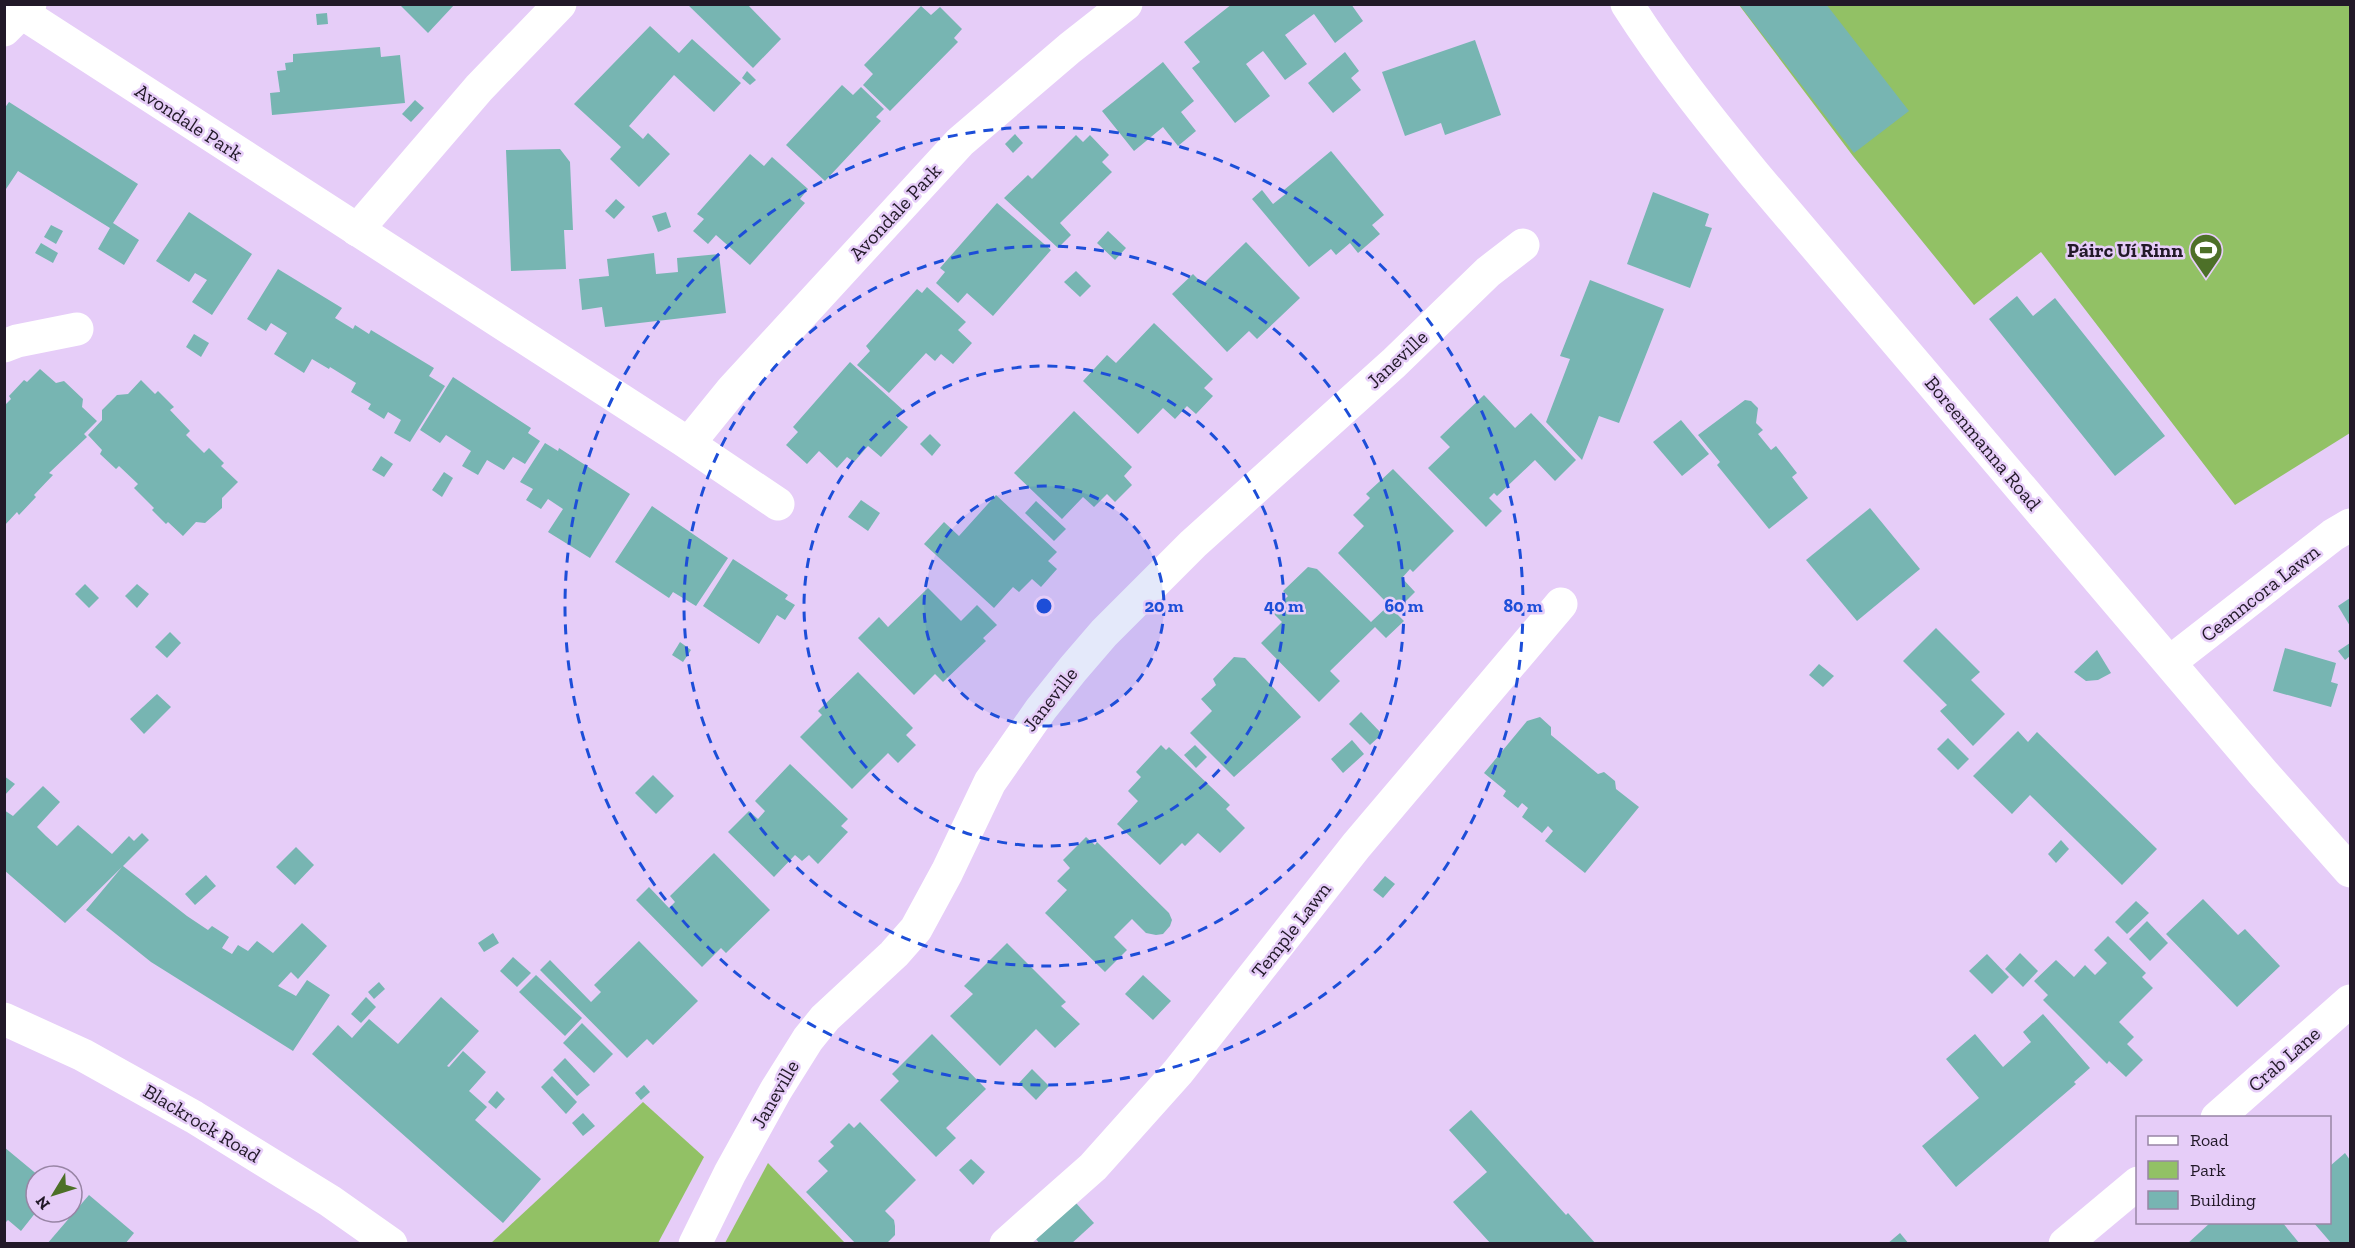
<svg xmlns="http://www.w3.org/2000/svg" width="2355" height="1248" viewBox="0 0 2355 1248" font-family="'Zilla Slab',serif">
  <rect width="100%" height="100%" fill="#e6cdf8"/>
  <g fill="#92c165">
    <path d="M1739,5H2350V433L2235,505L2041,252L1974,305L1853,156Z"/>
    <path d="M643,1102L704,1157L658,1243H491Z"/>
    <path d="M768,1163L845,1243H725Z"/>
  </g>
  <g fill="#77b5b2">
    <path d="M399,4H455L428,33Z"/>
    <path d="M687,4H747L781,39L753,68Z"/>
    <path d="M1232,4H1351L1363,21L1335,43L1314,14L1285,35L1307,64L1285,80L1263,51L1246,64L1270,96L1235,123L1192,68L1200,62L1184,42Z"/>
    <path d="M1739,4H1826L1909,111L1854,153Z"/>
    <path d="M921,6L931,15L940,7L962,29L954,38L958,42L890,111L863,85L873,74L864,65Z"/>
    <path d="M327,13L328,24L317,25L316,14Z"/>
    <path d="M650,26L679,53L692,39L741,83L714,112L674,75L629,126L643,139L648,133L670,154L639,187L610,159L621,147L574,104Z"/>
    <path d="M1475,40L1501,115L1445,135L1441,123L1405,136L1382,72Z"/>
    <path d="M380,47L381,57L400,55L405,103L272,115L270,93L280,92L277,71L286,70L285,63L293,62V54Z"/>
    <path d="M1345,52L1359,71L1351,78L1361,90L1333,113L1308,83Z"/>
    <path d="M1163,62L1194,101L1181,112L1196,131L1178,146L1163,127L1134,151L1102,111Z"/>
    <path d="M747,71L756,80L750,85L742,78Z"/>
    <path d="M842,85L853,95L861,87L884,109L876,117L881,121L825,181L786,145Z"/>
    <path d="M415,100L424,108L411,122L402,114Z"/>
    <path d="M9,102L138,184L113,223L139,240L124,265L98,249L110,228L18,171L4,192V109Z"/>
    <path d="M1015,134L1023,143L1013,153L1005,144Z"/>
    <path d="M1076,135L1083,142L1090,135L1109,155L1102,162L1112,172L1060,223L1071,235L1058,248L1004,198L1028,175L1032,179Z"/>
    <path d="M560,149L570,162L573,230H564L566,269L511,271L506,150Z"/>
    <path d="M1331,151L1384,215L1372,225L1380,234L1358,253L1350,243L1336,255L1331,249L1309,267L1252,199L1262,190L1273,204L1288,192L1284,190Z"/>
    <path d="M750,154L764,166L772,157L808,189L800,199L805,203L750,265L716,235L708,244L693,231L704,219L697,214Z"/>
    <path d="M1653,192L1709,214L1705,226L1712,228L1690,288L1627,264Z"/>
    <path d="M616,199L625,207L614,219L605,211Z"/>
    <path d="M997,203L1051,250L993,316L967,293L958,303L936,283L945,272L940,268Z"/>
    <path d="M189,212L252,254L212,315L192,302L207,280L195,273L189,282L156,261Z"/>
    <path d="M666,212L671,227L658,232L652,216Z"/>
    <path d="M51,225L63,231L56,244L44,237Z"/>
    <path d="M1108,231L1126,248L1115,260L1097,243Z"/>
    <path d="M1246,242L1300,298L1257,339L1249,331L1227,352L1172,294L1193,274L1203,284Z"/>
    <path d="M41,243L58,253L53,263L35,253Z"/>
    <path d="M654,253L656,274L678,272L677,258L719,254L726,313L605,327L602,307L582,310L579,279L609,276L607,259Z"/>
    <path d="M278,269L342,308L335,318L353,329L355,325L369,334L371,330L434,368L429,376L445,386L410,442L394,433L401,420L388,412L384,419L368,409L371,404L351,392L356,383L330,367L329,369L312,359L304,373L274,354L287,333L271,323L266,331L247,319Z"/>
    <path d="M1076,271L1091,286L1080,297L1064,282Z"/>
    <path d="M1590,280L1664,309L1619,423L1599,416L1582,460L1546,422L1570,359L1560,356Z"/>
    <path d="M927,287L966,322L958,330L972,343L953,364L941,354L935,361L926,353L889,393L857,365L870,351L866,346L917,289L922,293Z"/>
    <path d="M2017,296L2033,316L2055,298L2165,436L2115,476L1989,319Z"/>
    <path d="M1154,323L1213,379L1204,388L1213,396L1196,414L1187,406L1175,419L1163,408L1138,434L1083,381L1107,355L1116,363Z"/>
    <path d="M194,334L209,343L201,357L186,347Z"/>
    <path d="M850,362L903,410L896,417L908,427L881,457L868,446L854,462L847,457L837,468L819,451L807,464L786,445L798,432L793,427Z"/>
    <path d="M40,369L56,383L64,381L83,399L82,407L97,421L84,434L87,437L49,473L53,475L34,495L36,497L19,515L17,512L4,526V406L11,399L9,396L24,380L27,382Z"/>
    <path d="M453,377L531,428L528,433L540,441L525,464L513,457L504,470L487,460L478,475L462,466L471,451L446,435L440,443L420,430Z"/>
    <path d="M141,380L155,394L158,391L174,407L170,410L190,431L186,435L204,453L209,448L224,463L221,466L238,482L222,498V508L205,523L196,522L183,536L168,522L166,524L152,510L154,508L134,488L138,484L119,466L116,469L100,454L102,450L88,435L102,420V410L117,395L128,394Z"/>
    <path d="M1484,395L1515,428L1531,413L1576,460L1555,481L1535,460L1497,496L1494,493L1489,498L1502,511L1486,527L1428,468L1450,447L1440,437Z"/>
    <path d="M1745,400L1751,401L1758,408L1756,423L1763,430L1758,434L1771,450L1776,446L1797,473L1792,477L1808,498L1769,529L1717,465L1720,462L1698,435Z"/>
    <path d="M1074,411L1132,467L1124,476L1132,485L1115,502L1107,494L1094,507L1083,497L1062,519L1014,473Z"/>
    <path d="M1681,420L1709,454L1682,476L1653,442Z"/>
    <path d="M930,434L941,445L932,456L920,444Z"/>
    <path d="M545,443L558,451L559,448L630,494L590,558L548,532L563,509L548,499L541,509L526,500L533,489L520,482Z"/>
    <path d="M381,456L393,464L384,477L372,470Z"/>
    <path d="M1393,469L1454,531L1413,572L1410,569L1402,578L1415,592L1395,612L1404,621L1386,638L1375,627L1330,671L1340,681L1319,702L1261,643L1282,622L1272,612L1288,596L1283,591L1308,567L1317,569L1371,622L1389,605L1338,553L1364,526L1353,515L1370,498L1366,494Z"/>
    <path d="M444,472L453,478L442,497L432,490Z"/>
    <path d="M996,495L1057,552L1048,561L1057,569L1041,587L1032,579L1019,592L1013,587L994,608L924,544L944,522L959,536Z"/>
    <path d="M861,500L880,513L868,531L848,517Z"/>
    <path d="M1036,501L1066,529L1054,541L1025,513Z"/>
    <path d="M652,506L728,558L696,606L673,592L669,598L615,562Z"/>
    <path d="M1870,508L1920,569L1857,621L1806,560Z"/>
    <path d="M733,559L788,595L785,599L795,605L785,620L777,615L759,644L703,606Z"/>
    <path d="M85,584L99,598L89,608L75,594Z"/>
    <path d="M137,584L149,594L137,608L125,596Z"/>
    <path d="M928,588L961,621L977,605L997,625L983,638L986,641L943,682L935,674L914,695L858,638L879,617L888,627Z"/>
    <path d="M2350,598V626L2338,606Z"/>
    <path d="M1936,628L1980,672L1971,680L2005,714L1973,746L1940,711L1947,705L1903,661Z"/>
    <path d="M170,632L181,643L167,658L155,647Z"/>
    <path d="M680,642L691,650L683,662L672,655Z"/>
    <path d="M2350,643V656L2345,660L2338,651Z"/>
    <path d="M2285,648L2336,663L2331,682L2338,684L2331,707L2273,691Z"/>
    <path d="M2097,650L2111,673L2098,680L2086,681L2074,672Z"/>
    <path d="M1234,657L1245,658L1301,717L1234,777L1190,733L1212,711L1201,699L1216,685L1213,679Z"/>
    <path d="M1819,664L1834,676L1823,687L1809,675Z"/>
    <path d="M858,672L913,728L906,735L916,745L898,763L888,753L852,789L800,737L822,715L818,711Z"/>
    <path d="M157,694L171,707L144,734L130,719Z"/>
    <path d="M1361,712L1382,734L1370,745L1349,724Z"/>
    <path d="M1540,717L1551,727V735L1598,774L1604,772L1615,781L1616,789L1639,807L1585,873L1545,841L1553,831L1548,826L1542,833L1522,817L1528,808L1522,803L1518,808L1503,796L1506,791L1484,773L1527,721Z"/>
    <path d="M2018,731L2028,742L2037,732L2157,849L2122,885L2030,795L2012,814L1973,776Z"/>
    <path d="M1948,738L1969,759L1958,770L1937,749Z"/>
    <path d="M1352,740L1364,754L1343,773L1331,759Z"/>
    <path d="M1161,745L1166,750L1169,747L1230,805L1226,809L1245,828L1220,853L1198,833L1185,846L1182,843L1160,865L1117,824L1138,801L1128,791L1141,777L1136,772Z"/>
    <path d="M1195,745L1207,757L1196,768L1184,755Z"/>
    <path d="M790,764L848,819L841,826L848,832L818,864L809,855L802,861L795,855L774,877L728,832L749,811L758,819L765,811L755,801Z"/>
    <path d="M653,775L674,796L656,814L635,793Z"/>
    <path d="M4,776L15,784L4,796Z"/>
    <path d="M43,786L60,802L37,827L46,836L57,846L78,825L112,854L129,836L134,841L142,833L149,840L123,866L187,916L208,930L212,926L229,937L222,948L232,954L238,945L248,951L257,941L273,953L302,923L327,946L298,979L291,972L278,986L296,996L307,980L330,995L293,1051L151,962L86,910L122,867L65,923L4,870V810L13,816Z"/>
    <path d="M1086,837L1095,845L1097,842L1169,913L1172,920L1170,926L1163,934L1156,935L1146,933L1132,919L1114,937L1127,950L1105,972L1045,913L1067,890L1057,881L1070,868L1063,860Z"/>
    <path d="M2061,840L2069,849L2056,863L2048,854Z"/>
    <path d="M296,847L314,865L295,885L276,867Z"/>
    <path d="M714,853L770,910L726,953L721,948L702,967L636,900L649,887L669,908L675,902L670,896Z"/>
    <path d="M206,875L216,886L195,905L185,894Z"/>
    <path d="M1385,876L1395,884L1383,898L1373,890Z"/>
    <path d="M2203,899L2238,935L2245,929L2280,966L2237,1007L2166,934Z"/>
    <path d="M2136,901L2149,913L2127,934L2115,922Z"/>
    <path d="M2147,921L2168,943L2150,961L2129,939Z"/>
    <path d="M493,933L499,943L484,952L478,943Z"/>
    <path d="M2108,936L2146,973L2142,977L2153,988L2119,1022L2134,1037L2127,1044L2143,1060L2126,1077L2109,1061L2107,1064L2043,1000L2048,995L2034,981L2056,960L2074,977L2085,965L2095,975L2107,963L2094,950Z"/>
    <path d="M639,941L698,1001L653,1045L647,1039L627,1058L540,970L550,960L591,1002L601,992L594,985Z"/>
    <path d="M1007,943L1066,1002L1061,1006L1080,1024L1055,1048L1036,1029L1000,1066L950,1016L973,994L964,986Z"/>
    <path d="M2020,953L2038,971L2023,987L2005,969Z"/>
    <path d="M1987,954L2009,977L1992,994L1969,971Z"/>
    <path d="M513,957L531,973L517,987L500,971Z"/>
    <path d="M536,975L582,1018L565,1036L519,992Z"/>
    <path d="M1143,975L1171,1001L1153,1020L1125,994Z"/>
    <path d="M379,982L385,989L374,999L368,992Z"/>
    <path d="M366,997L376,1007L361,1023L351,1014Z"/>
    <path d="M441,997L479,1031L447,1066L449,1067L463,1051L486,1072L469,1091L487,1107L475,1120L541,1179L503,1223L312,1054L338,1025L352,1038L369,1019L398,1044Z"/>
    <path d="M2043,1014L2090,1068L2074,1082L2076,1084L1956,1187L1922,1146L1979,1098L1946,1059L1975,1034L2003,1067L2031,1042L2023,1032Z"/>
    <path d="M582,1023L613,1054L594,1073L563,1043Z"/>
    <path d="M932,1034L986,1089L946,1128L956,1138L936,1157L880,1100L899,1081L892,1074Z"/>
    <path d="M565,1058L590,1085L577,1096L553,1070Z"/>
    <path d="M1032,1069L1049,1086L1036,1100L1019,1083Z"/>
    <path d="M552,1076L577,1102L566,1114L541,1087Z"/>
    <path d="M644,1085L650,1092L641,1100L635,1093Z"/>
    <path d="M497,1091L505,1099L496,1109L488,1102Z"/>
    <path d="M1471,1110L1566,1215L1568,1213L1596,1244H1491L1453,1202L1487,1172L1449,1130Z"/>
    <path d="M583,1113L595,1126L583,1136L572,1123Z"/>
    <path d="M860,1122L916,1180L885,1211L894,1220L895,1226V1235L886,1244H856L806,1192L828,1171L818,1161L834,1146L830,1142L849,1123L854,1128Z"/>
    <path d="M4,1147L39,1176H36L29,1187L36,1193V1212L21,1231L8,1220L4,1224Z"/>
    <path d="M2345,1153L2350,1160V1244H2332L2313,1222H2330V1166Z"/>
    <path d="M971,1159L985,1172L973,1185L959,1170Z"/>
    <path d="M89,1195L134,1233L125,1244H47Z"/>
    <path d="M1076,1203L1094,1223L1071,1244H1040L1036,1239Z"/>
    <path d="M2211,1222H2282L2300,1244H2187Z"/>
    <path d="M1900,1233L1909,1244H1887Z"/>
  </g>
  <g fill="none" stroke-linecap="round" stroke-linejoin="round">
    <g stroke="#fff" stroke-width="33">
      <path d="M22,13L683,440L778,504"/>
      <path d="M357,230L479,88L560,4"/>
      <path d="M4,346L17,341L77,329"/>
      <path d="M689,443L732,390L960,142L1070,48L1126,4"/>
      <path d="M2170,662L2333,535L2350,525"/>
      <path d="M2217,1118L2350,1001"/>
      <path d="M695,1244L730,1173L776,1090L808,1039L825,1018L894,954L916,929L947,872L990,782L1041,709L1073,669L1104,633L1193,544L1394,363L1488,272L1523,245"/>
      <path d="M1006,1244L1093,1167L1178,1072L1356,846L1561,604"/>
      <path d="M2065,1244L2138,1183"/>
    </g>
    <g stroke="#fff" stroke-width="33">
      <path d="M4,30L30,4"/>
      <path d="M4,1019L83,1055L194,1117L330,1201L391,1244"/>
    </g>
    <path stroke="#fff" stroke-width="33" d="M1627,4C1666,65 1710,120 1755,175L2263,773L2350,871"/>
  </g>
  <circle cx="1044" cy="606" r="120" fill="#1d4ed8" fill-opacity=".12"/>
  <g fill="none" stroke="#1d4ed8" stroke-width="3" stroke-dasharray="10 8">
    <circle cx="1044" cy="606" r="120"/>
    <circle cx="1044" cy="606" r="240"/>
    <circle cx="1044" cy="606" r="360"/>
    <circle cx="1044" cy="606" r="479"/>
  </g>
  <defs>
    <symbol id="stadium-pin" viewBox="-11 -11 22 30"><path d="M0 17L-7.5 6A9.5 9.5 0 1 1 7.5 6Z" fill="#4d7028" stroke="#e6cdf8"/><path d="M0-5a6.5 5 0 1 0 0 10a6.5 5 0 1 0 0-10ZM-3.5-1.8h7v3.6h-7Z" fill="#fff"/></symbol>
  </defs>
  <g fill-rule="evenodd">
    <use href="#stadium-pin" x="2187" y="231" width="38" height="52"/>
  </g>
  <g text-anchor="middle" stroke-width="5" stroke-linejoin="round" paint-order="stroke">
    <g font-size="20" fill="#221928" stroke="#e6cdf8">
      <text transform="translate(189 122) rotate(33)" y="7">Avondale Park</text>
      <text transform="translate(895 212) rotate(-47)" y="7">Avondale Park</text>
      <text transform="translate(1397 359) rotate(-43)" y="7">Janeville</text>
      <text transform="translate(1983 443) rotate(50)" y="7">Boreenmanna Road</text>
      <text transform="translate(2260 593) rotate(-38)" y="7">Ceanncora Lawn</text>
      <text transform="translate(1050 699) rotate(-52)" y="7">Janeville</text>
      <text transform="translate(1291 930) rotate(-52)" y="7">Temple Lawn</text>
      <text transform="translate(2284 1059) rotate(-41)" y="7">Crab Lane</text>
      <text transform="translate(775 1094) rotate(-60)" y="7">Janeville</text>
      <text transform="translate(202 1123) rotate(31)" y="7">Blackrock Road</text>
    </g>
    <g font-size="20" font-weight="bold" fill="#221928" stroke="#e6cdf8" text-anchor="end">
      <text x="2183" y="257">Páirc Uí Rinn</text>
    </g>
  </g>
  <circle cx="1044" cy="606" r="9" fill="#1d4ed8" stroke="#e6cdf8" stroke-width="3"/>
  <g font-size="18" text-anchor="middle" font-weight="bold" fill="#1d4ed8" stroke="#e6cdf8" stroke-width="5" stroke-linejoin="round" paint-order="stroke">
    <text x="1164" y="612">20 m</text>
    <text x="1284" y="612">40 m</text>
    <text x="1404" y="612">60 m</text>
    <text x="1523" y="612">80 m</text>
  </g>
  <rect width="2355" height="1248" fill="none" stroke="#221928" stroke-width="12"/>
  <rect x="2136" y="1116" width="195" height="108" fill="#e6cdf8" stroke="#9885a5" stroke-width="1.5"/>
  <rect x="2148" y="1136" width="30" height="9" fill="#ffffff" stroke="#9885a5" stroke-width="1.5"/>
  <text x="2190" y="1146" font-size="18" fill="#221928">Road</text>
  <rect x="2148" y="1161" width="30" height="18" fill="#92c165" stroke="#9885a5" stroke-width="1.5"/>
  <text x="2190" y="1176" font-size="18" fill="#221928">Park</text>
  <rect x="2148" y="1191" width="30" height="18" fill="#77b5b2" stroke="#9885a5" stroke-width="1.5"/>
  <text x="2190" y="1206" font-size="18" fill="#221928">Building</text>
  <g transform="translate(54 1194) rotate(232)"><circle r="28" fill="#e6cdf8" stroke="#9885a5" stroke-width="1.5"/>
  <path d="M0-4.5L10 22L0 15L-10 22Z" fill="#4d7028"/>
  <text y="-9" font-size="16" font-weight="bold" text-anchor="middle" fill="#221928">N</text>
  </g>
</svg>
